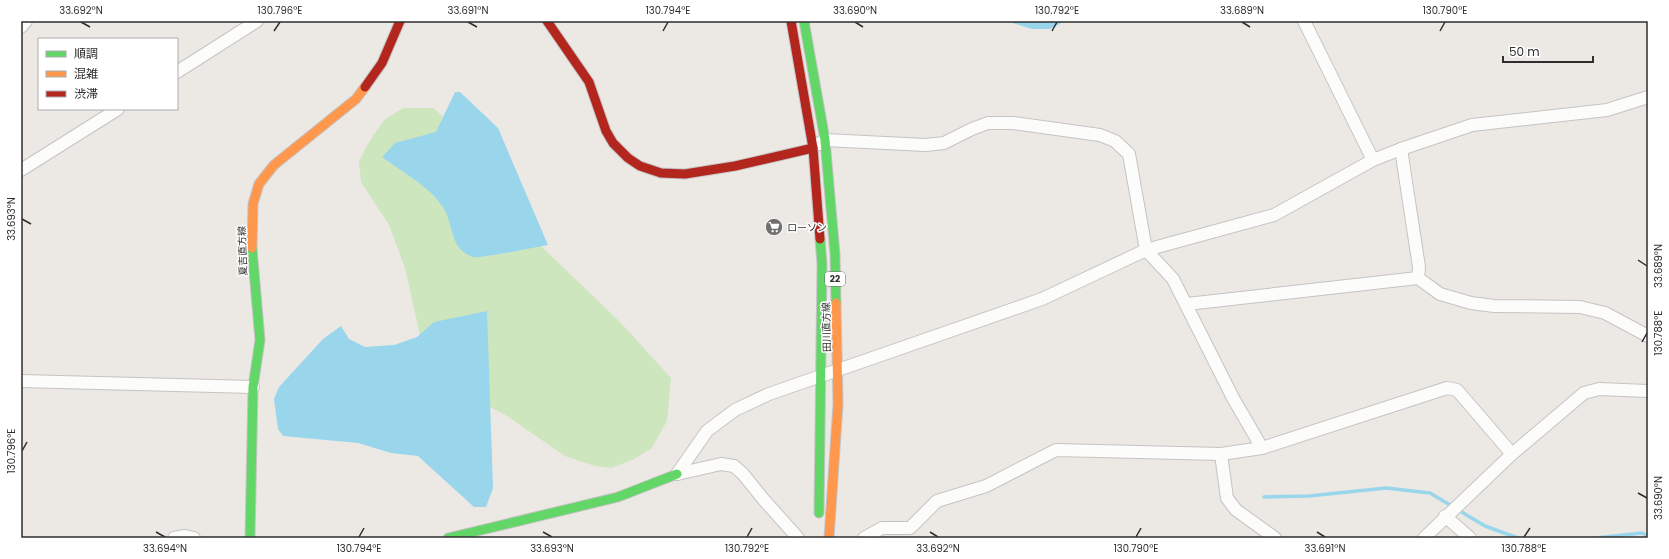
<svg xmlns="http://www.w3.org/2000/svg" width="1669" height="559" viewBox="0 0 1669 559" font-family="Poppins,'Noto Sans JP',sans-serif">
  <rect width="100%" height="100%" fill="#ece8e4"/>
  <path fill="#cee6be" d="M403,108H433L446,119L541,246L620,322L671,378L667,421L652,448L634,459L612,468L595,466L565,456L507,416L471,397L421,340L405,268L389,225L361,182L359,161L369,142L384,120Z"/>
  <g fill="#99d6ec">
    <path d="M1006,21H1065L1050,29H1032Z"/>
    <path d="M455,92H460L498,128L548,245C537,247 478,259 473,257C449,249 454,224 443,207C429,186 402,172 382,157L395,143L436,132Z"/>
    <path d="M487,311L493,488L486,507H474L418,456L391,453L358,443L283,436L278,429L274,399L279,387L323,339L341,326L349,339L365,347L394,345L417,337L434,322Z"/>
  </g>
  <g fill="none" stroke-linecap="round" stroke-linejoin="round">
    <g stroke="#99d6ec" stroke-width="3.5">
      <path d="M1264,497L1309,496L1386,488L1430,493L1485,526L1518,538"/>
      <path d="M1595,538L1642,533L1648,536"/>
    </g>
    <defs>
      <g id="street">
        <path d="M1304,21L1373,160"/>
        <path d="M21,27L26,21"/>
        <path d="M177,72L257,21"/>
        <path d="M819,144L825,140L926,145L944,143L972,129L988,123H1013L1100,135L1115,141L1129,154L1146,250L1173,279L1233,398L1262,448"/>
        <path d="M1401,149L1419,267L1418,278"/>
        <path d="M21,170L118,109"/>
        <path d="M1187,304L1418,278L1440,294L1471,303L1494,306L1580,307L1605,313L1648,336"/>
        <path d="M21,381L253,387"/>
        <path d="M1221,454L1227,498L1236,510L1275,538"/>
        <path d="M677,474L707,431L735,410L769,394L1042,299L1146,250L1274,215L1373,160L1401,149L1472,125L1607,110L1648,97"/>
        <path d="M677,474L721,464L734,466L743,474L764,500L798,538"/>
        <path d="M1445,516L1470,538"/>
        <path d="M174,538L185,536L194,538"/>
        <path d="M864,538L882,528H910L937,501L986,486L1056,450L1221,454L1262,448L1447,388L1457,390L1512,454"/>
        <path d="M1424,538L1512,454L1584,393L1599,389L1648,391"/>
      </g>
      <g id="fast">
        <path d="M804,21L825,140L835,254L836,303"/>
        <path d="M819,513L822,264L820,239"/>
        <path d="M250,538L253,387L260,340L252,248"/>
        <path d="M448,538L618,497L677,474"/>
      </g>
      <g id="slow">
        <path d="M252,248L253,204L259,184L274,165L356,99L365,87"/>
        <path d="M829,538L838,404L836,303"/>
      </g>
      <g id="jam">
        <path d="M547,21L589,82L606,131L613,143L628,158L640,166L661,173L685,174L735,166L813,148"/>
        <path d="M791,21L813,148L820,239"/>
        <path d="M365,87L382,63L400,21"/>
      </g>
    </defs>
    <use href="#street" stroke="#c5c4c5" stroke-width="14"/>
    <use href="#fast" stroke="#c5c4c5" stroke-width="11"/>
    <use href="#slow" stroke="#c5c4c5" stroke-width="11"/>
    <use href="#jam" stroke="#c5c4c5" stroke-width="11"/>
    <use href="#street" stroke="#fcfcfb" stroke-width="12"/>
    <use href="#fast" stroke="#63d668" stroke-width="9"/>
    <use href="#slow" stroke="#ff974d" stroke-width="9"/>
    <use href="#jam" stroke="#b3261e" stroke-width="9"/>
  </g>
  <path fill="none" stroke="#2e2e2e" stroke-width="1.5" d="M81,22L90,27M468,22L477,27M855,22L863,27M1242,22L1250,27M274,31L280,22M663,31L668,22M1052,31L1057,22M1440,31L1445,22M22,219L31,224M1638,260L1647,266M1642,342L1647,333M22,451L27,442M1638,493L1647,498M156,532L165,537M543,532L552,537M930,532L938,537M1317,532L1325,537M359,537L364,528M747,537L752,528M1136,537L1141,528M1524,537L1530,528"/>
  <defs>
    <symbol id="supermarket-disc" viewBox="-11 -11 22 22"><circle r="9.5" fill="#706f6e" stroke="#fff"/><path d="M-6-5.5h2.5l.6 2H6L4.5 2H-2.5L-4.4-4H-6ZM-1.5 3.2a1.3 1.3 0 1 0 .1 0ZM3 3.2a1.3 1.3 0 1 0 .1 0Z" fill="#fff"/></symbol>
  </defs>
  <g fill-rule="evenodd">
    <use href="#supermarket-disc" x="764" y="217" width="20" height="20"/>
  </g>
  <g text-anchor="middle" stroke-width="3" stroke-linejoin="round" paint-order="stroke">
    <rect fill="#fff" stroke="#6d6d6d" stroke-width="1" x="825" y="272" width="20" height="14" rx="3"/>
    <g font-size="9" font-weight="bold" fill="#2e2e2e">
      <text x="835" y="282">22</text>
    </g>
    <g font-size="10" fill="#2e2e2e" stroke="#fff" text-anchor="start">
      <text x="787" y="231">ローソン</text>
    </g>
    <g font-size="10" fill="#2e2e2e" stroke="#fff">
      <text transform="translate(242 251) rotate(-92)" y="4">夏吉直方線</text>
      <text transform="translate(826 327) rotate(-91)" y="4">田川直方線</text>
    </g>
  </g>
  <rect width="1669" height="559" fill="none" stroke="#ffffff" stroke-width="44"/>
  <rect x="38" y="38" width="140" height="72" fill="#ffffff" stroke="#ababab"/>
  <rect x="46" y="51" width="20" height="6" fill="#63d668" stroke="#ababab"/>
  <text x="74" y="58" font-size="12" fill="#2e2e2e">順調</text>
  <rect x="46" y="71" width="20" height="6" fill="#ff974d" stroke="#ababab"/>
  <text x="74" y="78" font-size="12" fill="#2e2e2e">混雑</text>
  <rect x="46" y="91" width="20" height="6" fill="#b3261e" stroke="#ababab"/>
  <text x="74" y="98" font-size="12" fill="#2e2e2e">渋滞</text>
  <path d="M1503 56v6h90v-6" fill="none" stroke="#2e2e2e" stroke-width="2"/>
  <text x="1509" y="56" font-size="12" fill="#2e2e2e" stroke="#ffffff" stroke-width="3" paint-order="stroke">50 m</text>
  <rect x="22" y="22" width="1625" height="515" fill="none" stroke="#2e2e2e" stroke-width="1.5"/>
  <g font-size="10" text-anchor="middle" fill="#2e2e2e">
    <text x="81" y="14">33.692°N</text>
    <text x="280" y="14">130.796°E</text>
    <text x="468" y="14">33.691°N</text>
    <text x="668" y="14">130.794°E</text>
    <text x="855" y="14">33.690°N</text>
    <text x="1057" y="14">130.792°E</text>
    <text x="1242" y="14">33.689°N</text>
    <text x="1445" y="14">130.790°E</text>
    <text transform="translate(11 219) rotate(-90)" y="4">33.693°N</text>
    <text transform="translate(1658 266) rotate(-90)" y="4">33.689°N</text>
    <text transform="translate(1658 333) rotate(-90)" y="4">130.788°E</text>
    <text transform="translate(11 451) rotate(-90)" y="4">130.796°E</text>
    <text transform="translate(1658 498) rotate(-90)" y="4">33.690°N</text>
    <text x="165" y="552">33.694°N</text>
    <text x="359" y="552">130.794°E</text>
    <text x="552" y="552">33.693°N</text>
    <text x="747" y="552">130.792°E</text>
    <text x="938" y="552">33.692°N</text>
    <text x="1136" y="552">130.790°E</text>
    <text x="1325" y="552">33.691°N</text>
    <text x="1524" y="552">130.788°E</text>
  </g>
</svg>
